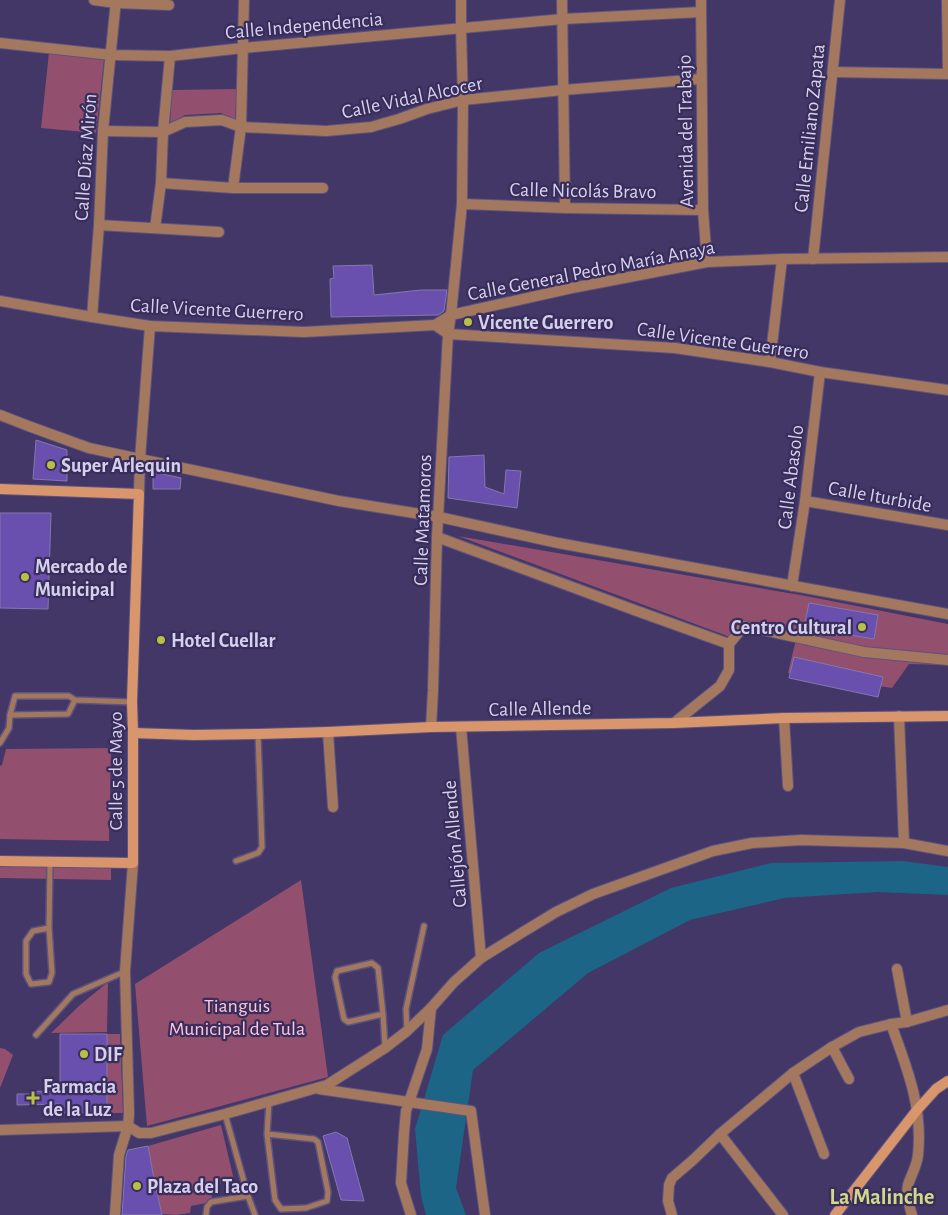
<svg xmlns="http://www.w3.org/2000/svg" width="948" height="1215" viewBox="0 0 948 1215" font-family="'Alegreya Sans',sans-serif">
  <rect width="100%" height="100%" fill="#423767"/>
  <g fill="#934f6e">
    <path d="M49,52L104,60L96,133L41,128Z"/>
    <path d="M237,89L235,120L221,113L185,115L170,124L172,90Z"/>
    <path d="M458,536L806,596L948,624V665L909,664L892,688L788,673L797,635L742,622L730,637Z"/>
    <path d="M111,748L109,841L0,839V766L2,765L6,749Z"/>
    <path d="M0,864L111,868V880L0,878Z"/>
    <path d="M301,880L328,1077L147,1126L135,984Z"/>
    <path d="M108,982L107,1032L51,1033L80,1005Z"/>
    <path d="M107,1034H120L123,1113H107Z"/>
    <path d="M0,1048L5,1049L13,1055L0,1088Z"/>
    <path d="M221,1125L234,1180L211,1186L212,1202L191,1206L190,1213L176,1215L162,1214L154,1179L148,1146Z"/>
  </g>
  <path fill="#1c6586" d="M903,861L948,867V895L878,892L784,898L690,920L588,973L473,1070L456,1188L466,1215H426L421,1196L415,1129L443,1035L539,953L671,888L771,863Z"/>
  <g fill="#694fae" stroke="#8379ad">
    <path d="M372,265L374,295L421,290H447L444,311L438,315L331,317L330,279L334,278L333,266Z"/>
    <path d="M36,440L67,450V481L33,479Z"/>
    <path d="M484,455L485,487L504,494L506,470L521,471L517,508L448,498L449,457Z"/>
    <path d="M153,472L181,478L180,489H153Z"/>
    <path d="M0,513H51L48,609L0,608Z"/>
    <path d="M809,603L878,615L874,639L804,627Z"/>
    <path d="M794,657L883,677L878,697L789,678Z"/>
    <path d="M60,1034H107V1113H60V1104L17,1105V1094H32V1091L60,1092Z"/>
    <path d="M336,1132L347,1138L364,1201L341,1200L323,1136Z"/>
    <path d="M148,1146L154,1179L162,1215H122L126,1156L128,1150Z"/>
  </g>
  <g fill="none" stroke-linecap="round" stroke-linejoin="round">
    <defs>
      <g id="service">
        <path d="M10,715L68,714L75,700"/>
        <path d="M0,743L9,728L10,715L15,696H69L75,700L132,702"/>
        <path d="M236,861L258,853L262,847L258,734"/>
        <path d="M49,928L33,931L26,941V974L31,984L49,982L52,973L49,928L50,862"/>
        <path d="M383,1014L348,1022L344,1019L335,977L337,971L372,963L378,968L383,1014L385,1047"/>
        <path d="M407,1031L406,1009L424,926"/>
        <path d="M36,1035L73,994L124,972"/>
        <path d="M225,1114L248,1196L255,1215"/>
        <path d="M267,1134L314,1139L318,1142L328,1192L327,1201L306,1208L281,1209L275,1200L267,1134L269,1102"/>
        <path d="M206,1215L207,1207L211,1202L248,1196"/>
      </g>
      <g id="minor">
        <path d="M94,0L116,3L169,5"/>
        <path d="M562,0L565,208"/>
        <path d="M701,0L703,210L707,262"/>
        <path d="M947,0L948,74"/>
        <path d="M0,43L111,55L170,56L243,48L563,19L701,12"/>
        <path d="M833,72L948,74"/>
        <path d="M103,131L163,132L185,122L222,120L241,127L326,131L371,127L399,119L427,109L463,100L563,90L701,79"/>
        <path d="M161,183L233,188H323"/>
        <path d="M233,188L241,127L244,0"/>
        <path d="M462,204L565,208L703,210"/>
        <path d="M99,225L219,232"/>
        <path d="M155,228L161,183L163,132L170,56"/>
        <path d="M92,317L99,225L103,131L116,0"/>
        <path d="M770,362L782,259"/>
        <path d="M0,415L31,427L89,448L140,459L339,501L439,517L558,543L948,614"/>
        <path d="M139,494L140,459L150,326"/>
        <path d="M805,501L948,525"/>
        <path d="M437,537L637,611L729,644"/>
        <path d="M792,586L805,501L820,372"/>
        <path d="M899,716L904,843"/>
        <path d="M784,718L788,786"/>
        <path d="M674,723L720,686L729,670V644L744,626L864,652L948,660"/>
        <path d="M431,727L433,691L437,537L448,334L451,315L462,204L463,100L461,28V0"/>
        <path d="M461,727L481,958"/>
        <path d="M328,732L333,807"/>
        <path d="M897,969L907,1022"/>
        <path d="M891,1024C907,1068 923,1107 918,1155C917,1166 911,1175 908,1185C906,1195 909,1205 912,1215"/>
        <path d="M832,1047L849,1079"/>
        <path d="M793,1073L824,1154"/>
        <path d="M319,1089L471,1111L485,1215"/>
        <path d="M0,1130L128,1126L139,1133H151L225,1114L327,1085L385,1048L407,1031L431,1008L454,982L481,958L523,932L556,912L593,894L713,851L752,843L801,840L904,843L948,851"/>
        <path d="M720,1134L783,1215"/>
        <path d="M411,1215L401,1183L404,1133L406,1111L427,1049L431,1008"/>
        <path d="M672,1215L668,1201L669,1185L672,1178L693,1160L720,1134L793,1073L832,1047L859,1032L891,1024L907,1022L948,1010"/>
      </g>
      <g id="tertiary">
        <path d="M813,259L840,0"/>
        <path d="M0,301L92,317L150,326L304,332L435,325L451,315L572,288L707,262L782,259L948,257"/>
        <path d="M435,325L448,334L675,348L770,362L820,372L948,390"/>
        <path d="M115,1215L119,1155L128,1126L129,1114L125,971L133,863"/>
      </g>
      <g id="secondary">
        <path d="M0,489L139,494L132,702L133,733V863L0,861"/>
        <path d="M133,733L194,735L258,734L328,732L431,727L674,723L784,718L948,716"/>
        <path d="M835,1215L917,1110L936,1089L948,1081"/>
      </g>
    </defs>
    <use href="#service" stroke="#5c537f" stroke-width="8"/>
    <use href="#minor" stroke="#5c537f" stroke-width="12"/>
    <use href="#tertiary" stroke="#5c537f" stroke-width="12"/>
    <use href="#secondary" stroke="#5c537f" stroke-width="12"/>
    <use href="#service" stroke="#a3785e" stroke-width="5"/>
    <use href="#minor" stroke="#a3785e" stroke-width="10"/>
    <use href="#tertiary" stroke="#a3785e" stroke-width="10"/>
    <use href="#secondary" stroke="#d9966c" stroke-width="10"/>
  </g>
  <g fill="#b8c146" stroke="#382d5b" stroke-width="2">
    <circle cx="468" cy="322" r="5"/>
    <circle cx="51" cy="465" r="5"/>
    <circle cx="25" cy="577" r="5"/>
    <circle cx="862" cy="627" r="5"/>
    <circle cx="161" cy="640" r="5"/>
    <circle cx="84" cy="1054" r="5"/>
    <path d="M30.5 1090.5h5v5h5v5h-5v5h-5v-5h-5v-5h5z"/>
    <circle cx="137" cy="1186" r="5"/>
  </g>
  <g text-anchor="middle" stroke-width="4.5" stroke-linejoin="round" paint-order="stroke">
    <g font-size="20" fill="#d5d1ed" stroke="#382d5b">
      <text transform="translate(304 25) rotate(-5)" y="7">Calle Independencia</text>
      <text transform="translate(412 97) rotate(-12)" y="7">Calle Vidal Alcocer</text>
      <text transform="translate(809 128) rotate(-84)" y="7">Calle Emiliano Zapata</text>
      <text transform="translate(685 131) rotate(-91)" y="7">Avenida del Trabajo</text>
      <text transform="translate(85 157) rotate(-86)" y="7">Calle Díaz Mirón</text>
      <text transform="translate(583 190) rotate(1)" y="7">Calle Nicolás Bravo</text>
      <text transform="translate(591 270) rotate(-11)" y="7">Calle General Pedro María Anaya</text>
      <text transform="translate(217 309) rotate(3)" y="7">Calle Vicente Guerrero</text>
      <text transform="translate(723 340) rotate(8)" y="7">Calle Vicente Guerrero</text>
      <text transform="translate(790 477) rotate(-83)" y="7">Calle Abasolo</text>
      <text transform="translate(880 496) rotate(10)" y="7">Calle Iturbide</text>
      <text transform="translate(422 520) rotate(-88)" y="7">Calle Matamoros</text>
      <text transform="translate(540 708) rotate(-1)" y="7">Calle Allende</text>
      <text transform="translate(115 771) rotate(-90)" y="7">Calle 5 de Mayo</text>
      <text transform="translate(454 844) rotate(-95)" y="7">Callejón Allende</text>
    </g>
    <g font-size="20" font-weight="bold" fill="#d5d1ed" stroke="#382d5b" text-anchor="start">
      <text x="478" y="329">Vicente Guerrero</text>
      <text x="61" y="472">Super Arlequin</text>
      <text x="35" y="573">Mercado de<tspan x="35" dy="23">Municipal</tspan></text>
      <text x="852" y="634" text-anchor="end">Centro Cultural</text>
      <text x="171" y="647">Hotel Cuellar</text>
      <text x="94" y="1061">DIF</text>
      <text x="43" y="1093">Farmacia<tspan x="43" dy="23">de la Luz</tspan></text>
      <text x="147" y="1193">Plaza del Taco</text>
    </g>
    <g font-size="20" fill="#fdc5db" stroke="#382d5b">
      <text x="237" y="1012">Tianguis<tspan x="237" dy="23">Municipal de Tula</tspan></text>
    </g>
    <g font-size="22" font-weight="bold" fill="#d0d88a" stroke="#382d5b">
      <text x="882" y="1204">La Malinche</text>
    </g>
  </g>
</svg>
